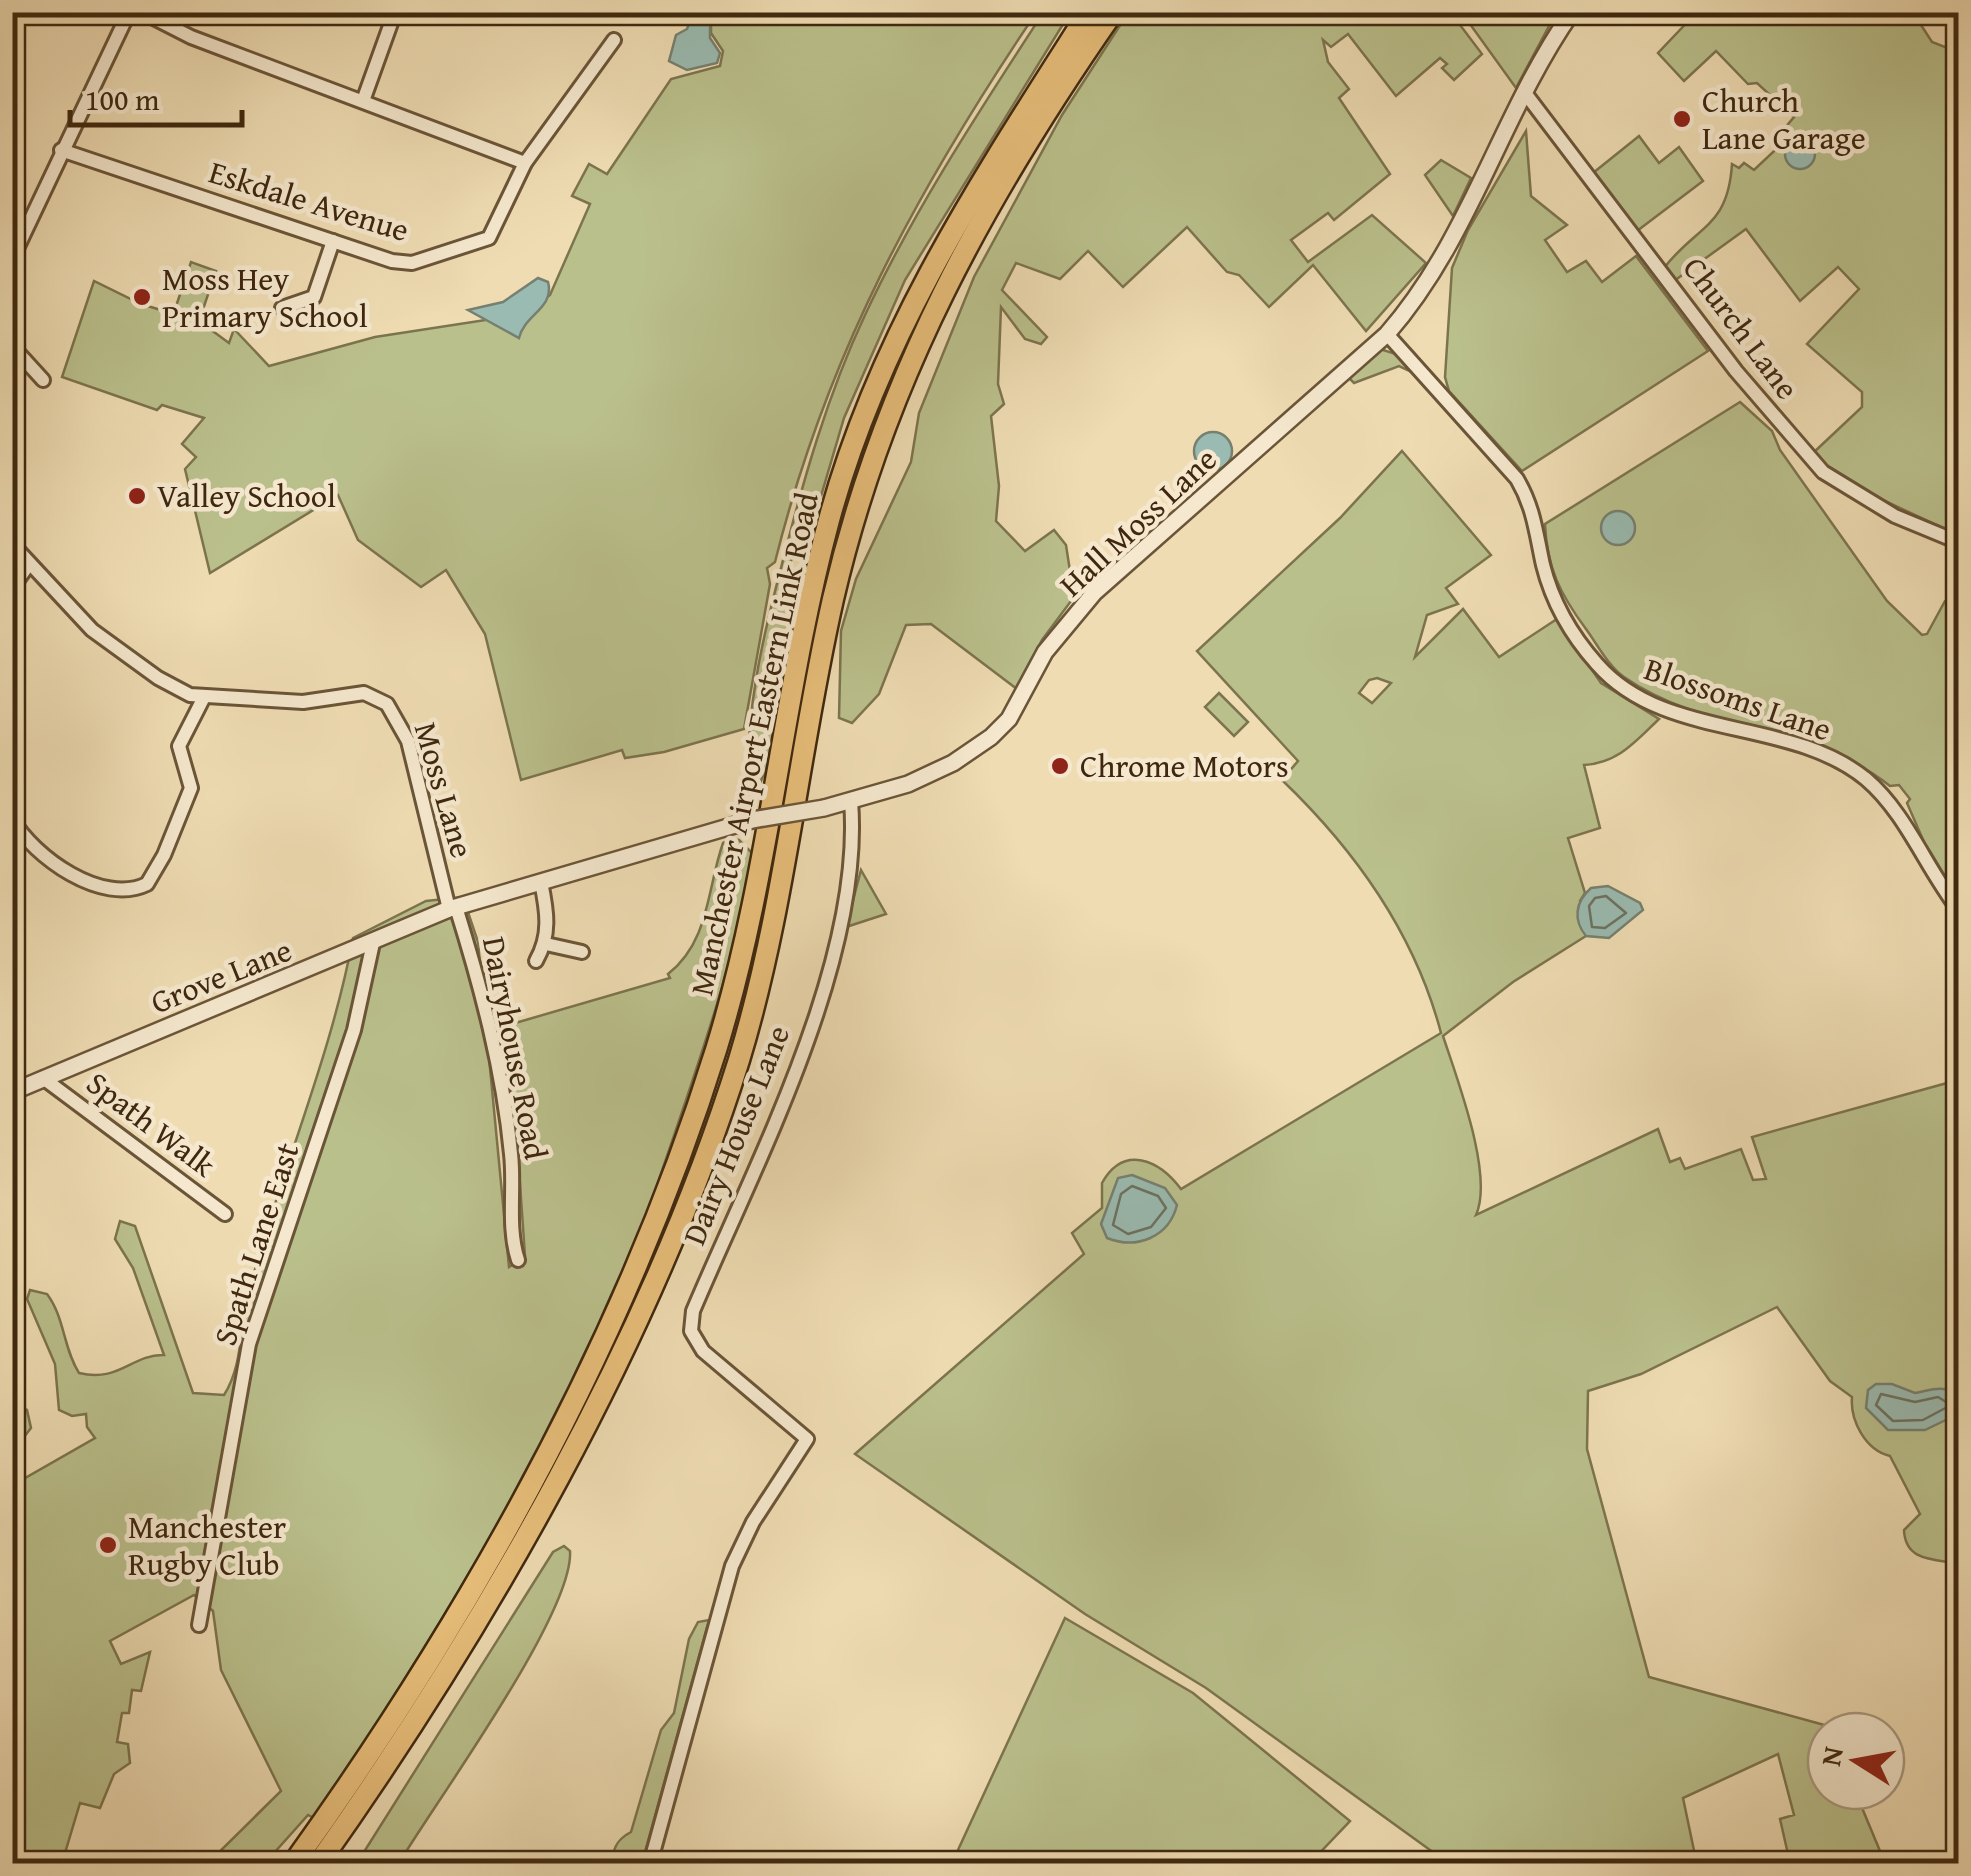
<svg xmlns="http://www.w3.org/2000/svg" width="1971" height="1876" viewBox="0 0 1971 1876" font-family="'Gentium Book Plus',serif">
  <rect width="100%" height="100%" fill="#efdcb3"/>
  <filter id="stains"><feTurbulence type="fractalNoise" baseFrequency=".002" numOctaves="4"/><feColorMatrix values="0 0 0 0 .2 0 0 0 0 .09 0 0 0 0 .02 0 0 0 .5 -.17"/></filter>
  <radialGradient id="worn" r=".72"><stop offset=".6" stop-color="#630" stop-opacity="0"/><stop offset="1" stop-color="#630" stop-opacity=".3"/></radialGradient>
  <g fill="#bac08c" stroke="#7c744e" stroke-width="2.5" fill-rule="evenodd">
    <path d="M1697,12L1925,13L1921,25L1932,42L1958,52V535L1857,488L1812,454L1862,407V392L1807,344L1859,289L1838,267L1800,301L1746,229L1674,281L1664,268C1697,225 1728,228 1732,164L1739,168L1744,163L1754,170L1790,136L1784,129L1794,117L1757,83L1748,84L1716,51L1684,81L1658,53Z"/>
    <path d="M711,13H1036C917,190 827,354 775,562L767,568L770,584L744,729L664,752L625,758L622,750L521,780L485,634L446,570L421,587L358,540L338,495L210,573L185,469L196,457L182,444L204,418L162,405L157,410L62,377L94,281L141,304L194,320L174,312L191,262L216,271L199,321L229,343L234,329L269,366L375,337L525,314L550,295L590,204L572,196L589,164L607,174L671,79L720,66L723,51L711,33Z"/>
    <path d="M1043,13H1070L905,280L844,418L806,547L793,555L787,572L797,594L774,751L754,797L749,793C744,718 762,640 781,568C803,481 827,396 865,315C914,210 980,110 1043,13Z"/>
    <path d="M1128,13H1451L1482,54L1454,80L1442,68L1447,64L1440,58L1396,96L1348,34L1331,47L1323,40L1328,62L1349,89L1339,98L1390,174L1334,220L1328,213L1291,240L1308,262L1372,215L1426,263L1366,331L1313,265L1269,307L1239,275L1227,272L1187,227L1123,287L1088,251L1060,279L1016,263L1002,290L1047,337L1041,344L1025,339L1001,307L998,384L1004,404L991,416L999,486L996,521L1025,551L1054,530L1066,545L1074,597L1042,640L1017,689L931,624L906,625L879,694L852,723L839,718L841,631L856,579L911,462L919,413L974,277L1062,115Z"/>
    <path d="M1462,13H1556L1516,88Z"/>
    <path d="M1526,131L1531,196L1567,225L1545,240L1567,272L1586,261L1602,282L1636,256L1708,351L1522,471L1449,391L1445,377L1452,268L1468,230Z"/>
    <path d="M1639,136L1659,163L1679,147L1703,181L1637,231L1593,173Z"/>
    <path d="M1441,160L1471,178L1453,216L1425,175Z"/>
    <path d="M1380,349L1399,355L1414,373L1399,366L1354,383L1349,378Z"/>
    <path d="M1740,402L1772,431L1780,450L1887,601L1922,635L1927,634L1945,601L1958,597V895L1934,865L1907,803L1910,799L1899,785L1890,786C1816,726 1706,734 1624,677C1609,667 1597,644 1586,629C1560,594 1547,568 1545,524Z"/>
    <path d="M1402,451L1491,555L1446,588L1458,604L1427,615L1415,657L1463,609L1499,657L1557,619L1601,683L1659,719C1635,742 1618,763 1584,765L1600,828L1568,838L1585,893L1580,901L1586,936L1513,982L1443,1036C1457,1079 1494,1175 1476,1215L1658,1129L1670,1162L1680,1158L1685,1169L1741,1149L1753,1180L1766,1179L1752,1137L1958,1080V1580L1948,1562C1926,1559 1905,1557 1904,1530L1920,1514L1890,1456C1865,1450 1850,1420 1852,1397L1830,1381L1777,1307L1641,1374L1588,1391L1587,1449L1649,1677L1828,1726L1826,1791H1855L1885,1863H1790L1780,1819L1794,1815L1778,1754L1683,1798L1696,1860L1448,1863L1206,1688L1085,1614L855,1454L1084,1254L1072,1233L1102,1208V1183C1124,1144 1159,1160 1181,1189L1441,1033C1415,934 1355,850 1282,780L1298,761L1197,651L1340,518ZM1377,678L1391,683L1372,703L1359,693L1369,680Z"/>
    <path d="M1219,693L1248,722L1234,736L1205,707Z"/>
    <path d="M731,839L739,840L757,858C733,960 701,1057 667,1156C649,1208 633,1263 609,1313C526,1490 421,1655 316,1819L308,1815L265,1863H208L281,1791L221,1670L213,1611L194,1595L110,1641L121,1664L150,1652L141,1691L132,1690L129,1713H122L117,1742L128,1744L130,1763L114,1774L100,1808L80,1803L62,1863L13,1864V1485L95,1438L87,1427L86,1414L72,1416L59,1410L55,1364L27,1299L30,1290L47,1294C65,1318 63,1348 79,1373C119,1383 132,1354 164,1355L133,1268L115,1239L120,1221L135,1226L193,1393L224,1395C242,1367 240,1331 247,1299C278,1177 330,1062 353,938L426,901L463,897L478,942L509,1267L525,1256L516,1126L498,1028L670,978L668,974C710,941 707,888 723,843Z"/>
    <path d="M861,870L886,914L846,927Z"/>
    <path d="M13,1404L27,1410L31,1428L13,1451Z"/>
    <path d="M564,1546L570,1551C574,1613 436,1801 399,1863H357L553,1552Z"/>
    <path d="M1065,1618L1193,1693L1350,1821L1310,1863H952Z"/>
    <path d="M709,1620L642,1863H614C611,1848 618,1839 631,1832L661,1730L674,1713L689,1639L698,1622Z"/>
  </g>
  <g fill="#9abbb1" stroke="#768070" stroke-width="2.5">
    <path d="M693,13L710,15V38L720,53L717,63L687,70L669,61L676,35L687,29Z"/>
    <circle cx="1800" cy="154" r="15"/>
    <path d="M538,278L548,282C555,308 524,315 519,338L468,310L503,302Z"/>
    <circle cx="1213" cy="451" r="19"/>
    <circle cx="1618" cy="528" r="17"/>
    <path d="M1608,886L1640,903L1643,910L1609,938L1586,936C1573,920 1575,902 1591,888Z"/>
    <path d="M1132,1175L1165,1188L1177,1205C1169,1237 1137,1250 1107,1238L1101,1224L1118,1178Z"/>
    <path d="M1876,1384H1892L1915,1393C1932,1390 1942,1384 1958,1395V1414L1925,1430H1888L1866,1408L1868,1390Z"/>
  </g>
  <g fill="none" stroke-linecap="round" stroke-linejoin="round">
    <g stroke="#6c7260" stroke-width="2.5">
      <path d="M1606,896L1626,913L1605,928L1592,927L1589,906L1595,898Z"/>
      <path d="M1132,1186L1158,1196L1166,1208L1151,1227L1128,1234L1113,1225L1121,1194Z"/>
      <path d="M1881,1394L1915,1402L1938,1397L1951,1405L1923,1420L1893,1421L1876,1405Z"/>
    </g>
    <defs>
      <g id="minor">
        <path d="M142,12L191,37L525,163"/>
        <path d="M1525,93L1736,371L1823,472L1895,516L1958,542"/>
        <path d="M363,101L395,12"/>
        <path d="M61,150L392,261L412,263L489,238L525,163L614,40"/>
        <path d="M12,259L129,12"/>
        <path d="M282,308L314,297L333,241"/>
        <path d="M1387,334L1517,479C1534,508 1536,533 1543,565C1552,601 1572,636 1597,664C1665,742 1789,716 1866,779C1906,813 1926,868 1958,909"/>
        <path d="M12,346L43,380"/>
        <path d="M12,544L92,630L158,678L190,695L303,702L364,693L387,704L408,741L449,909"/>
        <path d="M12,588L29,564"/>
        <path d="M12,819C34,857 102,906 147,884L164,855L191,788L179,746L204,697"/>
        <path d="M456,907C481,987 503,1070 511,1154C515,1188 507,1227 518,1260"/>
        <path d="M546,944L582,952"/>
        <path d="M536,961C551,935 547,911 541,882"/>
        <path d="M43,1078L225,1214"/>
        <path d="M199,1625L249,1344L354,1030L373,943"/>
        <path d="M650,1864L732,1566L753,1522L807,1439L703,1351L691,1331L693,1311C754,1166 864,961 851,801"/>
      </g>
      <g id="tertiary">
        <path d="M824,808L908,784L953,763L991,737L1009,719L1045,652L1094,593L1387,334C1471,238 1500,115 1572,12"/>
        <path d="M12,1092L449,909L752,820"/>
      </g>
      <g id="trunk">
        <path d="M293,1864C471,1616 625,1342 716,1050C770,876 782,695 829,520C880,331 985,175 1089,12"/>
        <path d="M318,1864C487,1625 651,1340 739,1060C785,909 798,753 833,599C884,379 985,196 1113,12"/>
      </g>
    </defs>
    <use href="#minor" stroke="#6b5538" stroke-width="18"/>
    <use href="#tertiary" stroke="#6b5538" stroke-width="20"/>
    <use href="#trunk" stroke="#3f280f" stroke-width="25"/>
    <use href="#minor" stroke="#f5e8ce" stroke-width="12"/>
    <use href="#tertiary" stroke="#f5e8ce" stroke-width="15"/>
    <use href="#trunk" stroke="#e8be7a" stroke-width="20"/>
    <defs>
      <path id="tertiary-bridge" d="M752,820L824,808"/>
    </defs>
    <use href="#tertiary-bridge" stroke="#6b5538" stroke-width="20" stroke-linecap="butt"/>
    <use href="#tertiary-bridge" stroke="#f5e8ce" stroke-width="15"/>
  </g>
  <g fill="#8f2418" stroke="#f5e8ce" stroke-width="4">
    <circle cx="1682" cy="119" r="10"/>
    <circle cx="142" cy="297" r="10"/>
    <circle cx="137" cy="496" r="10"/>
    <circle cx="1060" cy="766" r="10"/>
    <circle cx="108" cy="1545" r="10"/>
  </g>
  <g text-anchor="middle" stroke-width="9" stroke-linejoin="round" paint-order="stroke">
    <g font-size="32" fill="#3f280f" stroke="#f5e8ce" text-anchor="start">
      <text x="1702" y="112">Church<tspan x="1702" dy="37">Lane Garage</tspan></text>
      <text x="162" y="290">Moss Hey<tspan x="162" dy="37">Primary School</tspan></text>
      <text x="157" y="507">Valley School</text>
      <text x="1080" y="777">Chrome Motors</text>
      <text x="128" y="1538">Manchester<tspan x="128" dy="37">Rugby Club</tspan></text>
    </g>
    <g font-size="32" fill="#3f280f" stroke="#f5e8ce">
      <text transform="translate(309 201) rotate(17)" y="11">Eskdale Avenue</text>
      <text transform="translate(1741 328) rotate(53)" y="11">Church Lane</text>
      <text transform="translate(1138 522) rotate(-43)" y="11">Hall Moss Lane</text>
      <text transform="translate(1738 699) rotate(19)" y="11">Blossoms Lane</text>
      <text transform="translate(754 744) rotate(-78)" y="11">Manchester Airport Eastern Link Road</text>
      <text transform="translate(444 790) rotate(74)" y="11">Moss Lane</text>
      <text transform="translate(221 976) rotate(-22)" y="11">Grove Lane</text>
      <text transform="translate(515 1048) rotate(79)" y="11">Dairyhouse Road</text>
      <text transform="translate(151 1124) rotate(37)" y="11">Spath Walk</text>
      <text transform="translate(736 1135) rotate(-68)" y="11">Dairy House Lane</text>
      <text transform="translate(256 1244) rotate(-72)" y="11">Spath Lane East</text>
    </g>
  </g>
  <rect width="1971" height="1876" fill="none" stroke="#efdcb3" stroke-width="50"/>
  <rect x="15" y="15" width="1941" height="1846" fill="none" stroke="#3f280f" stroke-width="5"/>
  <rect x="25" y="25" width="1921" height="1826" fill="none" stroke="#3f280f" stroke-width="2.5"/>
  <g transform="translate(1856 1761) rotate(281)"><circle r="48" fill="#f5e8ce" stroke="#ac9b82" stroke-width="2.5"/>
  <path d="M0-8L18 38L0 25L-18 38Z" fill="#8f2418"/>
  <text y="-15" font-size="28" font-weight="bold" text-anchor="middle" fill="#3f280f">N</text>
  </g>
  <path d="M70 110v15h172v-15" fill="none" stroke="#3f280f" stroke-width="5"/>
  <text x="85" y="110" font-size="30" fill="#3f280f" stroke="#f5e8ce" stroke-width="8" paint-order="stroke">100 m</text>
  <rect width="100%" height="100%" filter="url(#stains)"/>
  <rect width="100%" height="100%" fill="url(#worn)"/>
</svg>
